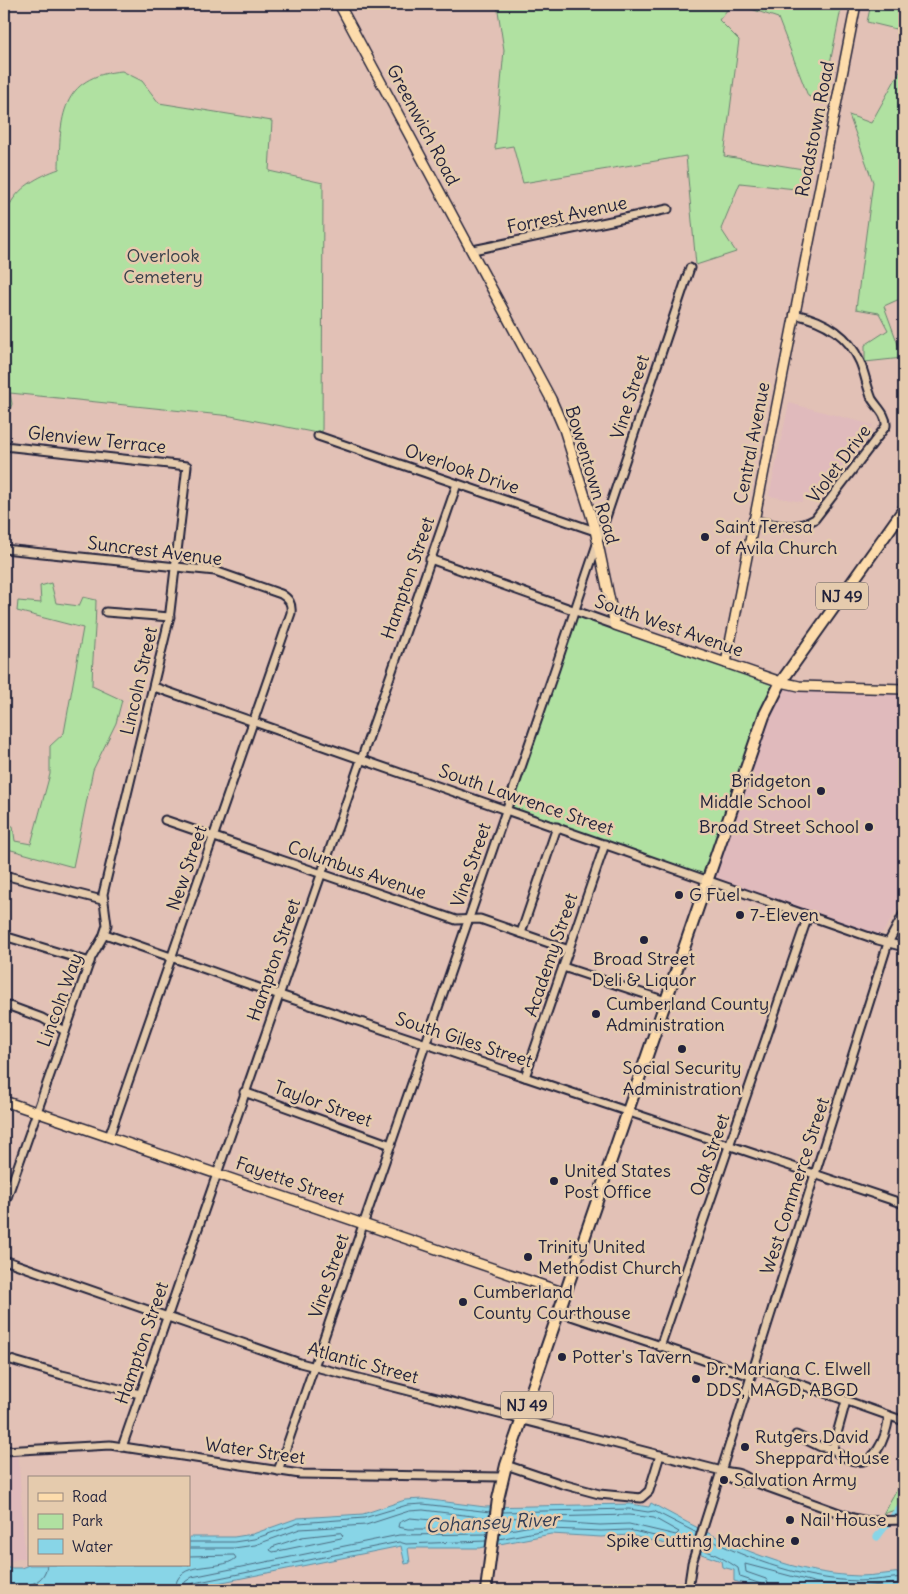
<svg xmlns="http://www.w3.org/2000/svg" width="908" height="1594" viewBox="0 0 908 1594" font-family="Delius,sans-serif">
  <rect width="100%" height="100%" fill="#e2c1b6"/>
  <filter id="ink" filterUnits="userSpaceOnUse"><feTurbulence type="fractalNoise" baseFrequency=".02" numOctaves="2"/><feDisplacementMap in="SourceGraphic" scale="10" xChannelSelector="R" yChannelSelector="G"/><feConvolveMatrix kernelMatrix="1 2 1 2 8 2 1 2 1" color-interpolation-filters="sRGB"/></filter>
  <g filter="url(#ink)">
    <g fill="#e0babc">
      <path d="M789,403L873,425L837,474L825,472L819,496L804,493L802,502L769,496Z"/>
      <path d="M781,682L904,689V899L884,931L879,935L708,880Z"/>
      <path d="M18,1450L25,1558L14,1560L4,1565V1451Z"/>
    </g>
    <g fill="#b0e1a1" stroke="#69826e">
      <path d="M497,4H732L719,20L739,40L724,156L809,170L805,190L740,183L721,229L736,252L696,265L686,156L523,183L513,146L495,149L504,50Z"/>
      <path d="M736,4H842L822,103L808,96L778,18Z"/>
      <path d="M871,4H904V31L867,22Z"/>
      <path d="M904,64V297L884,306L903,358L865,362V345L888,330L879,313L856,309L873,182L849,115L871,123Z"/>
      <path d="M122,71L142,81L159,103L272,121L269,171L323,183L322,434L231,416L10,393L12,404L9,412L4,411V233C5,226 5,216 8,209C16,188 39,176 59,169C60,119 60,76 122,71Z"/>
      <path d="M51,583L56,603L79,606L83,597L96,600C96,629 92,657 92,686L122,700L116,723L93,770L73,867L4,848V825L13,826L15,841L31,844L50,774V746L64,733L83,628L17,611L18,601L41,603L40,586Z"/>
      <path d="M575,610L781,682L708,880L506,809Z"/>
      <path d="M904,1477V1507L883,1514L903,1478Z"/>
    </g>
    <path fill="#88d5e7" stroke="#5f8da2" d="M423,1499L485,1507L630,1504L649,1507L651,1503C715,1538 784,1574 859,1576C874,1576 889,1573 904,1572V1590H767L734,1581V1570L722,1567L721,1561L690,1550L629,1535L601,1537L551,1534L479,1548H408L410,1563L405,1564L401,1546L183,1590H4L5,1568H21L29,1565H189V1537H234L253,1534L298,1518L363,1514L405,1500Z"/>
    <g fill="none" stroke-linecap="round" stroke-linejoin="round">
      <g stroke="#4b6a80" stroke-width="1">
        <path d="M503,1512L629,1509L648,1512L654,1511L697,1533"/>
        <path d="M410,1518L464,1523L470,1524L471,1527L468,1529H408L398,1527L399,1523Z"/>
        <path d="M500,1532L551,1522L600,1525L629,1524L676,1535L679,1532L654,1518L629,1515L502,1518"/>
        <path d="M341,1533L343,1536L341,1538L273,1552L270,1550L272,1547L302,1537Z"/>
        <path d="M705,1537C751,1561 806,1580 859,1581C874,1581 889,1578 904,1577"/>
        <path d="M499,1539L550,1529L601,1531L629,1530L693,1545"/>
        <path d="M189,1542H234L254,1539L299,1523L364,1518L407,1505L423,1504L490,1512"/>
        <path d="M189,1548H234L255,1545L300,1529L366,1525L409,1511L423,1510L489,1518"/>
        <path d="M701,1549C716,1554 726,1560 738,1568L740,1577L761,1584L764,1590"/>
        <path d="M4,1587C21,1587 44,1587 47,1565"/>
        <path d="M175,1590C176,1557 220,1573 236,1558L234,1555L189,1556"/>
        <path d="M182,1590L185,1582L192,1577L399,1535L487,1534"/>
        <path d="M189,1590L190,1585L194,1583L399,1542L406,1544L486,1541"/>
        <path d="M771,1590L766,1579L746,1572L745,1564L817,1583L860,1587L904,1583"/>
      </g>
      <path stroke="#88d5e7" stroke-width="7" d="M877,1537L904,1502"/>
      <defs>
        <g id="minor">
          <path d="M473,250L668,209"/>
          <path d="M318,436L595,531"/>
          <path d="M4,446L187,466L169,620L103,894L107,925L103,937L91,958L4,1206"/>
          <path d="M753,520C774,525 796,531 815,519L886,426C887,415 877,407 872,399C867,387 865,374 860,362C848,334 823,320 794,314"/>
          <path d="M4,549L215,571L281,594C289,599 292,603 291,613L109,1137"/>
          <path d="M430,559L615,625"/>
          <path d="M106,612L170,617"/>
          <path d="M154,687L878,940L904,947"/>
          <path d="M165,820L456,920L480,919L569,950"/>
          <path d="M4,875L102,900"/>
          <path d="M521,933L557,827"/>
          <path d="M105,934L262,989L904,1204"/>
          <path d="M4,936L90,962"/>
          <path d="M563,967L666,1001"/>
          <path d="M4,1004L42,1018L65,1031"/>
          <path d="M525,1077L605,844"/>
          <path d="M244,1092L391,1145"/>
          <path d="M4,1260L300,1363L722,1471C732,1472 745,1473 751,1481L853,1518L868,1521L904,1520"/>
          <path d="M559,1312L751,1376"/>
          <path d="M660,1347L808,916"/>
          <path d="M4,1358L62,1375L140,1394"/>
          <path d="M754,1368L904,1421"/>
          <path d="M846,1401L833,1448C837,1454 841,1456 848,1459C875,1471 886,1437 889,1416"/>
          <path d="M796,1435L821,1447L833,1448"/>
          <path d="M122,1447L457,484"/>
          <path d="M4,1451L110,1445L300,1474L502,1477"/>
          <path d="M506,1465L562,1484L599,1494L641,1498L649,1491L660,1455"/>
          <path d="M278,1471L555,669L690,268"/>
          <path d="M722,1471C730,1479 739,1485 751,1481"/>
          <path d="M688,1590L692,1563L888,943L904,913"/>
        </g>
        <g id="major">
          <path d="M339,4L551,399L564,429L594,525L615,625L781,682L799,686L904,689"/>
          <path d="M726,663L856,4"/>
          <path d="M4,1101L565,1293"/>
        </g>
        <path id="highway" d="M486,1590L498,1499L506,1465L764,716L781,682L904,509"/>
      </defs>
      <use href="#minor" stroke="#22223b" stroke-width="11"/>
      <use href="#major" stroke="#22223b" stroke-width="12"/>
      <use href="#highway" stroke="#22223b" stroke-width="14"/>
      <use href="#minor" stroke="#e5cbad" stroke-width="7"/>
      <use href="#major" stroke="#fddcac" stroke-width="9"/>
      <use href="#highway" stroke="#fddcac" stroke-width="10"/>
    </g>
  </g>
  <g fill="#22223b" stroke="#e5cbad" stroke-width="2">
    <circle cx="705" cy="537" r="5"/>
    <circle cx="821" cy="791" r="5"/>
    <circle cx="869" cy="827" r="5"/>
    <circle cx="679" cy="895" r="5"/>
    <circle cx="740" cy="915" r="5"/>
    <circle cx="644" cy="940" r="5"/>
    <circle cx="596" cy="1014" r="5"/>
    <circle cx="682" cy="1049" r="5"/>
    <circle cx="554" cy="1181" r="5"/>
    <circle cx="528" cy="1257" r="5"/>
    <circle cx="463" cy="1302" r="5"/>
    <circle cx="562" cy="1357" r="5"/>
    <circle cx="696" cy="1379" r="5"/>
    <circle cx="745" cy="1447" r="5"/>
    <circle cx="724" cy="1480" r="5"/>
    <circle cx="790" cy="1520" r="5"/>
    <circle cx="795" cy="1541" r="5"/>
  </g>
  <g text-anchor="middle" stroke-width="5" stroke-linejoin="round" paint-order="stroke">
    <g fill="#e5cbad" stroke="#5c555d" stroke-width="1">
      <rect x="816" y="582.5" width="52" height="27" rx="4"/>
      <rect x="501" y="1391.5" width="52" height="27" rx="4"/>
    </g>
    <g font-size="16" font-weight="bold" fill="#22223b">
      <text x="842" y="602">NJ 49</text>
      <text x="527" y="1411">NJ 49</text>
    </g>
    <g font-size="18" fill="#22223b" stroke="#e5cbad">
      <text transform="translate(423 125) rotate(62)" y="6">Greenwich Road</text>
      <text transform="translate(815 129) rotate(-79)" y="6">Roadstown Road</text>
      <text transform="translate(567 215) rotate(-12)" y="6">Forrest Avenue</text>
      <text transform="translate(630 397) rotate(-72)" y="6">Vine Street</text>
      <text transform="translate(97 440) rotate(6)" y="6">Glenview Terrace</text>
      <text transform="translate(752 443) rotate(-79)" y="6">Central Avenue</text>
      <text transform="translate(839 464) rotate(-53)" y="6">Violet Drive</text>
      <text transform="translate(462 469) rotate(19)" y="6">Overlook Drive</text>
      <text transform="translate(592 475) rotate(73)" y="6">Bowentown Road</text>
      <text transform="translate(155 551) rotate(7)" y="6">Suncrest Avenue</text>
      <text transform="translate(408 578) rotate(-71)" y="6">Hampton Street</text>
      <text transform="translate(669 626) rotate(19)" y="6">South West Avenue</text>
      <text transform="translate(139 681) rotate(-77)" y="6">Lincoln Street</text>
      <text transform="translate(526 800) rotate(19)" y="6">South Lawrence Street</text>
      <text transform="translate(471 865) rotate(-71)" y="6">Vine Street</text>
      <text transform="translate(187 868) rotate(-71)" y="6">New Street</text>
      <text transform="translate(357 870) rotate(19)" y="6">Columbus Avenue</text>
      <text transform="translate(551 955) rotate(-71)" y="6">Academy Street</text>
      <text transform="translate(274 960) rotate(-71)" y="6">Hampton Street</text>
      <text transform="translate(60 1000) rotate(-70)" y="6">Lincoln Way</text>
      <text transform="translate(464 1040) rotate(18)" y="6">South Giles Street</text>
      <text transform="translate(323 1104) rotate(20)" y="6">Taylor Street</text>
      <text transform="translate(710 1155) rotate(-71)" y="6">Oak Street</text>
      <text transform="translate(290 1181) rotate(19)" y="6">Fayette Street</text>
      <text transform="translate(795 1186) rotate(-72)" y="6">West Commerce Street</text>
      <text transform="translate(329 1276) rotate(-71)" y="6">Vine Street</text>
      <text transform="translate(142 1343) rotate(-71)" y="6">Hampton Street</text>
      <text transform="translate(363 1363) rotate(15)" y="6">Atlantic Street</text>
      <text transform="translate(255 1451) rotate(8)" y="6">Water Street</text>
    </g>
    <g font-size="18" fill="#373f4a" stroke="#e5cbad">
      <text x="163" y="262">Overlook<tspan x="163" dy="21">Cemetery</tspan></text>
    </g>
    <g font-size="18" fill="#22223b" stroke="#e5cbad" text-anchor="start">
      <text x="715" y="533">Saint Teresa<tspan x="715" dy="21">of Avila Church</tspan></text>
      <text x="811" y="787" text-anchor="end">Bridgeton<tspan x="811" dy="21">Middle School</tspan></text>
      <text x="859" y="833" text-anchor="end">Broad Street School</text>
      <text x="689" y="901">G Fuel</text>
      <text x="750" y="921">7-Eleven</text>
      <text x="644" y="965" text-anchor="middle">Broad Street<tspan x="644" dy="21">Deli &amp; Liquor</tspan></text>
      <text x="606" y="1010">Cumberland County<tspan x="606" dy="21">Administration</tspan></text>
      <text x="682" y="1074" text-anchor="middle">Social Security<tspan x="682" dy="21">Administration</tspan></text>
      <text x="564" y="1177">United States<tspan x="564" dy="21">Post Office</tspan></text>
      <text x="538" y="1253">Trinity United<tspan x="538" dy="21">Methodist Church</tspan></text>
      <text x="473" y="1298">Cumberland<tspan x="473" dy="21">County Courthouse</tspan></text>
      <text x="572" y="1363">Potter's Tavern</text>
      <text x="706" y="1375">Dr. Mariana C. Elwell<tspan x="706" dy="21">DDS, MAGD, ABGD</tspan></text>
      <text x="755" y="1443">Rutgers David<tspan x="755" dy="21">Sheppard House</tspan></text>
      <text x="734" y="1486">Salvation Army</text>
      <text x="800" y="1526">Nail House</text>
      <text x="785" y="1547" text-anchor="end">Spike Cutting Machine</text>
    </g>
    <g font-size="19" font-style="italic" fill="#313d55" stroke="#e5cbad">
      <text transform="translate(492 1522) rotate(-3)" y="7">Cohansey River</text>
    </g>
  </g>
  <rect width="908" height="1594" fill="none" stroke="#e5cbad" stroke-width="20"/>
  <rect x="10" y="10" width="888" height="1574" fill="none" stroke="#22223b" stroke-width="2" filter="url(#ink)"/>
  <rect x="28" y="1476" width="162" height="90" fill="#e5cbad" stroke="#97877f"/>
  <rect x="38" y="1493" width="25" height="8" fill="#fddcac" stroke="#97877f"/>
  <text x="72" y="1502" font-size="15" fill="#22223b">Road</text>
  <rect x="38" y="1514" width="25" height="15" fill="#b0e1a1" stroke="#97877f"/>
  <text x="72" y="1526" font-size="15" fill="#22223b">Park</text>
  <rect x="38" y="1539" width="25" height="15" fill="#88d5e7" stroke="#97877f"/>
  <text x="72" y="1552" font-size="15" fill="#22223b">Water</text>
</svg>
